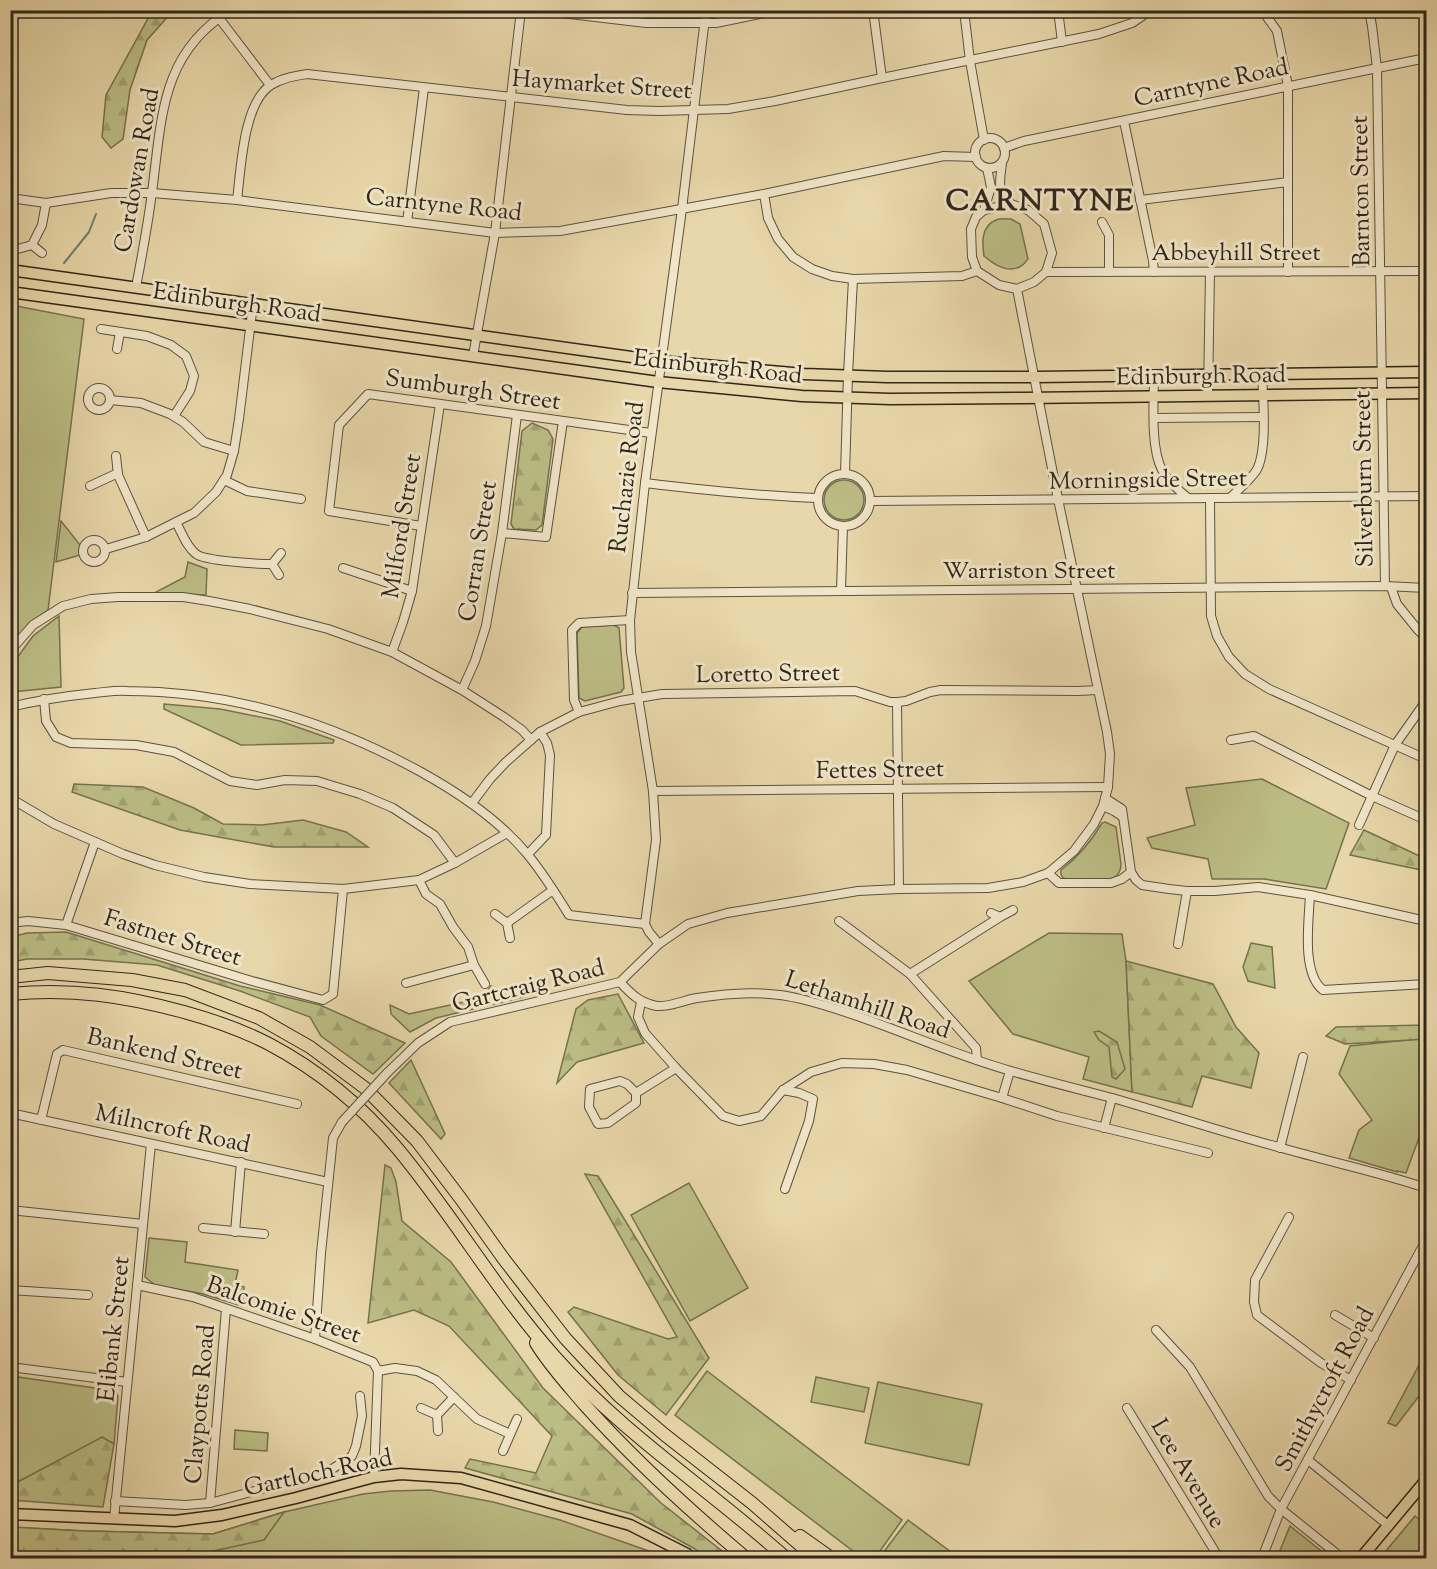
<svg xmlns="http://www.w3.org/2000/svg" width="1437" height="1569" viewBox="0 0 1437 1569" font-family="'Sorts Mill Goudy',serif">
  <defs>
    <pattern id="forest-firs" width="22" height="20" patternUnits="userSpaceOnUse" patternTransform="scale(1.5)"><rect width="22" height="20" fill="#bcbd85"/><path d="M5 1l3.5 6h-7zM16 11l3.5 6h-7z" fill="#a2a272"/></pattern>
  </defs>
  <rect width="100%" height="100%" fill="#e8d7aa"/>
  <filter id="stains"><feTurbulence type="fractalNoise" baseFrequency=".00333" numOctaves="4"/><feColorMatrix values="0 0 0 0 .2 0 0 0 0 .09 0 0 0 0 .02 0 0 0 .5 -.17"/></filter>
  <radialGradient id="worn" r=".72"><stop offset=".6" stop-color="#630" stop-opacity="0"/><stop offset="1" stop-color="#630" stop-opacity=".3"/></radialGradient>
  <g fill="#bcbd85" stroke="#757250" stroke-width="1.5">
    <path d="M1011,219L1020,224L1028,259C1026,261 1024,265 1021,266C1008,274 993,264 984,256C982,243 981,226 996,220C1000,218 1007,219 1011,219Z"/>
    <path d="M11,305L84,319L48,610L31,622L11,646Z"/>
    <circle cx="844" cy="500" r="20"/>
    <path d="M61,521L80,545V555L56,562Z"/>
    <path d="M188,562L207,569L206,595L154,593L185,577Z"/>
    <path d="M59,616L61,687L12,692L11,690V666L33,636Z"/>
    <path d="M614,625L619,628L624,688L621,692L585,701L579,698L577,633L582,627Z"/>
    <path d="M164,704L220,709L280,721L334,740L333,743L241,745L164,709Z"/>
    <path d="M1262,779L1349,823L1326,889L1264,879H1212L1208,859L1152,848L1147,838L1195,825L1186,788Z"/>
    <path d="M1105,822L1116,827L1121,864C1121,871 1118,876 1112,879H1066C1062,878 1060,875 1061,870C1078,857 1091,842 1102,823Z"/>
    <path d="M1049,933L1122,934L1126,961L1132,1092L1083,1079L1089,1057L1013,1034L969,981Z"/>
    <path d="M491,986L523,997L436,1018L410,1032L391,1014L390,1005L409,1014L482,998Z"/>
    <path d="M1426,1038V1131L1419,1138L1406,1173L1397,1171V1172L1349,1158L1359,1130L1372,1120L1339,1074L1350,1046Z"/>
    <path d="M689,1183L748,1288L690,1321L631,1215Z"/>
    <path d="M149,1238L187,1242L185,1262L238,1270L235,1284L244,1287L242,1306L203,1294L155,1285L145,1277Z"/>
    <path d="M1426,1352V1387L1396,1426L1388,1423Z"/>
    <path d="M707,1371L902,1520L875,1558H862L675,1415Z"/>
    <path d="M11,1376L116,1391L118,1397L114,1444L102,1438L16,1483H11Z"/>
    <path d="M816,1377L869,1388L864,1412L811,1402Z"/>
    <path d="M878,1382L982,1404L969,1465L865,1443Z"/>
    <path d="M235,1430L268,1433L267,1451L234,1449Z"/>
    <path d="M430,1490L493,1502L560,1520L669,1558H11L10,1527L85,1531L213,1534L284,1512L363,1494L391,1491Z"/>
    <path d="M1415,1516L1426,1525V1558H1380Z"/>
    <path d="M908,1520L959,1558H879Z"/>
    <path d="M1290,1526L1330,1558H1277Z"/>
  </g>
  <g fill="url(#forest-firs)" stroke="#757250" stroke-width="1.5">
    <path d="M154,10L173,11L147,40L130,90L123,139L111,148L102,137L106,95L151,13Z"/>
    <path d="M532,423L548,430L553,439L542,525L536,530L514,529L511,524L522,431Z"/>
    <path d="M74,784L143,787L194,808L223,824L262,825L303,820L346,832L368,847H274L180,830L72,792Z"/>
    <path d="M1364,830L1426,859V871L1350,855Z"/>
    <path d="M66,932L240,986L320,1005L405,1043L373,1074L321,1036L310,1017L240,991L157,965L83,959H27L11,962V937L27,933Z"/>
    <path d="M1251,943L1272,947L1275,988L1248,981L1243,967Z"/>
    <path d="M1126,961L1213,984L1236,1027L1259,1053L1251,1088L1202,1076L1192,1107L1132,1092Z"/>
    <path d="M618,994L644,1043L577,1062L557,1083L576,1009L588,1000Z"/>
    <path d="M1426,1025V1039L1345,1044L1326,1036L1336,1027Z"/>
    <path d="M1099,1031L1117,1042L1125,1069L1116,1079L1112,1077L1109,1047L1099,1040L1094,1032Z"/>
    <path d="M411,1060L445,1134L441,1139L389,1083Z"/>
    <path d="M385,1165L391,1168L396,1182L402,1221L451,1262L543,1388L661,1503L731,1558H707L695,1549L632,1514L465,1468L470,1459L536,1473L552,1436L449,1326L414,1310L368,1323Z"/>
    <path d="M585,1174L598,1176L709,1358L666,1415L618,1375L568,1312L574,1307L668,1339L677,1337Z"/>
    <path d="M102,1437L114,1444L103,1507L11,1500V1483H16Z"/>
    <path d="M284,1512L264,1540L181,1558H11V1527L85,1531L213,1534Z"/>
  </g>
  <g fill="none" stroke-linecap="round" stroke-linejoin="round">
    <path stroke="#6d7f70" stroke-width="2" d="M64,263L89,232L96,214"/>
    <defs>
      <g id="minor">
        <path d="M536,10L646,23H716L779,10"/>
        <path d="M873,10L882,78"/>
        <path d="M964,10L970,61L984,140"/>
        <path d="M1058,10L1062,42"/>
        <path d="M1262,10L1277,31L1288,86V272"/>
        <path d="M1369,10L1372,26L1377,68L1385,586"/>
        <path d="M219,18L270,85"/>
        <path d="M1124,121L1153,261L1154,272"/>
        <circle cx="990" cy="153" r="15"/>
        <path d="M1004,148L1024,141L1426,58"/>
        <path d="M1002,163C1000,182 996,189 1011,204"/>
        <path d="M764,194L768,218L778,239L793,257L812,269L832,276L853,279L962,276L977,271"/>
        <path d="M10,198L46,203L111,193H152L237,200L495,233L560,231L764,194L944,156L976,157"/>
        <path d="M237,200C241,169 243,103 271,85C282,78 295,76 307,74L627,110L659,111L728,109L775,101L882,78L1099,34L1132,23L1151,10"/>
        <path d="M1140,200L1288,182"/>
        <path d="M1011,204L1028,210L1044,224L1052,253L1046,272L1034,282L1017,289L999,285L977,271L972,257L971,229L976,217L984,210Z"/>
        <path d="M984,210L991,187L987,168"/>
        <path d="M407,222L424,88"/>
        <path d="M1102,222L1109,235V272"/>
        <path d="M32,245L42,253"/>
        <path d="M10,249L14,250L32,245L42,225L46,203"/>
        <path d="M1046,272L1426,271"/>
        <path d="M136,287C142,256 148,224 152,192C162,119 160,53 231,10"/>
        <path d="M101,329L147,336L171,345L186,356L194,376L190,391L174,416"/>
        <path d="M117,349L120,332"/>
        <path d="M473,356L495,233L521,10"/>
        <path d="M1154,374C1154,401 1150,447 1162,470C1168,481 1178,490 1188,498"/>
        <circle cx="99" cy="399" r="11"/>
        <path d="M1208,396L1210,272"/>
        <path d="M110,400L141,403L170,414L183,422L204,442L234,451"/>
        <path d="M1154,418L1263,417"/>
        <path d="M116,456L118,475L146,537"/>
        <path d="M845,474L848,375L853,279"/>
        <circle cx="844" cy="500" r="26"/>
        <path d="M224,480L247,491L301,499"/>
        <path d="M645,483C703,490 760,496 818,498"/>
        <path d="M90,486L118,473"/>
        <path d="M1210,498L1211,616L1217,636L1229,657L1245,674L1269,689L1426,759"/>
        <path d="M1230,498C1239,489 1249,481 1256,471C1268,452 1263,397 1262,374"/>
        <path d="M870,501L1426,496"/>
        <path d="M176,522C182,533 186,546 196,554C204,561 259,564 272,564L281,553"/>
        <path d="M421,526L329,511L339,425L368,394L651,433"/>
        <path d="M502,533L546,537L563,421"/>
        <circle cx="94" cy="551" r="11"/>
        <path d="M106,549L146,537L194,513L216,492L227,475L234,451L239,419L253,304"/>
        <path d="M272,564L279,575"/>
        <path d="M343,568L412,591"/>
        <path d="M1391,587L1397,604L1418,630L1426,638"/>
        <path d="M841,590L843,526"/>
        <path d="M632,593L1385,586L1426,588"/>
        <path d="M10,651L33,625L63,606L91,599L118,597H183L209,601L250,609L328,629L392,652L462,690L504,717L522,730L531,740"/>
        <path d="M392,652L403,622L412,591L440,404"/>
        <path d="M462,690L475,661L486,626L502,533L517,415"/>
        <path d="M44,699L46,721L56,737L71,743L136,745L174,752L230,781L257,785L285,780L317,781L360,794L393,808L434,835L455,863"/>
        <path d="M897,702L899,889"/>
        <path d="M10,707C39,700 66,696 95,693C106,692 117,690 127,691C232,691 330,722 421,772C459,793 500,821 528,855C543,873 556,894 569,915L645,924"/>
        <path d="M579,712L574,700L572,630L579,623L630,620"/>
        <path d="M1231,740L1254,736L1372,796L1426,820"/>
        <path d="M653,791L1108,787"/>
        <path d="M10,798L54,824L123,854L155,865L204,877L250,884L343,889L419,880L455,863L507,833"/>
        <path d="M1105,798L1122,809L1131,872L1136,880L1142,885L1169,889L1187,891H1215L1258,887L1310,895L1426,921"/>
        <path d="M472,803L490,779L506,762L540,732L579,712L620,701L662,694L855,691L890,702H897L906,701L930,692L941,690L1078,691L1098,690"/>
        <path d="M1103,806L1114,811L1123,817"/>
        <path d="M1359,825L1395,745L1426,701"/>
        <path d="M528,854L546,835L550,755L547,743L540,732"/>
        <path d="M1048,873L1059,883H1111L1122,879L1131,872"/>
        <path d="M419,880L426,894L440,904L453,927L468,947L474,965L485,984"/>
        <path d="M1310,895C1309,920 1301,973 1323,990L1426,984"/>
        <path d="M495,914L507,923L510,938"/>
        <path d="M1000,917L1013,910"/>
        <path d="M839,921L910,974L976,1048L977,1060"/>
        <path d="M10,923L28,921L66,925L252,981L323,1000L333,994L343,889"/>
        <path d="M507,923L553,890"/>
        <path d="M66,925L95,842"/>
        <path d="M659,944L649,932L645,924L656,840L653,791L631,652L630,620L645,483L682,209L706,10"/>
        <path d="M1178,944L1187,891"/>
        <path d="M910,974L1000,917L991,913"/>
        <path d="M620,982C631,994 640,1003 657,1006C671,1007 684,1000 697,998C732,993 766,990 801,999C873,1017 940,1051 1011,1071C1045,1081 1078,1089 1112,1098C1169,1114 1225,1133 1282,1148C1330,1162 1379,1172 1426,1188"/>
        <path d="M406,983L474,965"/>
        <path d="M641,1002L638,1017L645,1033L676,1068L723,1116L739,1121L761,1116L783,1090L811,1072L842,1063L874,1064L907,1070L1002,1098L1057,1116L1208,1153"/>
        <path d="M387,1073L418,1043L450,1022L620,982L659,944L688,924L727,913L858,891L899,889L988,888L1023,882L1048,873L1074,851L1094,824L1103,806L1108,787L1110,754L1107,732L1058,499L1017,289"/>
        <path d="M620,1081L627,1084L636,1093V1103L608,1123L598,1124L589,1107L590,1089Z"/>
        <path d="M783,1090L799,1093L813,1099L809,1121L785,1189"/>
        <path d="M636,1093L676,1068"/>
        <path d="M1002,1098L1010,1071"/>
        <path d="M10,1113L328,1182"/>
        <path d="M41,1120L57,1054L63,1050L297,1104"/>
        <path d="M1104,1128L1112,1098"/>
        <path d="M1280,1148L1303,1057"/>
        <path d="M10,1210L143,1224"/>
        <path d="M1289,1217L1255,1280L1254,1302L1257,1315L1321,1363L1351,1380"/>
        <path d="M203,1228L264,1234"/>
        <path d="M235,1232L241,1162"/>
        <path d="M137,1285L193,1297L315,1339L373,1362L378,1371L374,1477"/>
        <path d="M10,1290L88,1295"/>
        <path d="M1335,1315L1374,1338"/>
        <path d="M1156,1330L1190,1367L1268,1496L1281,1509L1342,1558"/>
        <path d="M315,1339L321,1253L333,1138L342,1122"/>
        <path d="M10,1367L127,1382"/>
        <path d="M378,1371L395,1368L417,1371L436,1380L477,1419L510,1434"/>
        <path d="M421,1408L437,1415L438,1431"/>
        <path d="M1127,1408L1219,1558"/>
        <path d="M437,1415L454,1397"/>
        <path d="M503,1451L517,1419"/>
        <path d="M1308,1460L1389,1526"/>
        <path d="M115,1501L185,1505L210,1503L329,1471L352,1456L356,1446L362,1416L360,1396"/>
        <path d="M210,1503L226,1309"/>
        <path d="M114,1519L151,1144"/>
        <path d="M1262,1558L1281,1509L1426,1240"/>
      </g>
      <g id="major">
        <path d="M10,270L660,361L804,374L887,377H1035L1426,372"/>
        <path d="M10,292L658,382L802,396L890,399L1024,398L1426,393"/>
        <path d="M10,1514L175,1521L222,1515L296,1498L374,1477L401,1474L461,1478L630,1525L687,1554L692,1558"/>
        <path d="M1361,1558L1426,1480"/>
      </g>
      <g id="highway">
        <path d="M10,977L48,973L132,980L185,990L259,1018L310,1047L365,1088L417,1141L461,1199L503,1258L565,1338L619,1396L665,1435L752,1503L815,1558"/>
        <path d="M10,994C72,988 125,996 184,1012C213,1020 242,1030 269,1044C318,1070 362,1106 397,1148C453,1215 497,1292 555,1357C623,1434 710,1490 786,1558"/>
        <path d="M536,1343C550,1366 567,1384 584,1404C634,1460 689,1510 746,1558"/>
        <path d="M800,1536L831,1558"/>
      </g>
    </defs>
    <use href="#minor" stroke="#5c523f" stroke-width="10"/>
    <use href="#major" stroke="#2e261b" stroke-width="13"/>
    <use href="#highway" stroke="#2e261b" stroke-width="14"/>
    <use href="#minor" stroke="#f0e5c8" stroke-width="8"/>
    <use href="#major" stroke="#e8d7aa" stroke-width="10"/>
    <use href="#highway" stroke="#e8d7aa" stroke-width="12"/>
    <defs>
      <path id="minor-bridge" d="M342,1122L387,1073"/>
    </defs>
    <use href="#minor-bridge" stroke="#5c523f" stroke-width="10" stroke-linecap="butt"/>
    <use href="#minor-bridge" stroke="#f0e5c8" stroke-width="8"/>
  </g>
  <g text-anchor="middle" stroke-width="6" stroke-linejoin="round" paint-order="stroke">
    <g font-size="24" fill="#2e261b" stroke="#f0e5c8">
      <text transform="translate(1211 82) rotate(-12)" y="8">Carntyne Road</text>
      <text transform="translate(602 84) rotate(4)" y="8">Haymarket Street</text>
      <text transform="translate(136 170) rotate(-80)" y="8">Cardowan Road</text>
      <text transform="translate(1360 191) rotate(-91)" y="8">Barnton Street</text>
      <text transform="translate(444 204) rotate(6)" y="8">Carntyne Road</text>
      <text x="1236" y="260">Abbeyhill Street</text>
      <text transform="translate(237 302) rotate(8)" y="8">Edinburgh Road</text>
      <text transform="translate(718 366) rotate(6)" y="8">Edinburgh Road</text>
      <text transform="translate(1201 375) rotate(-1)" y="8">Edinburgh Road</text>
      <text transform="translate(473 389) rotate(8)" y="8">Sumburgh Street</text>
      <text transform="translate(626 477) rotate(-83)" y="8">Ruchazie Road</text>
      <text transform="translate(1148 479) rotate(-1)" y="8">Morningside Street</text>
      <text transform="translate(1363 479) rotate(-91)" y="8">Silverburn Street</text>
      <text transform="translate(401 526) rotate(-81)" y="8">Milford Street</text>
      <text transform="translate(477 551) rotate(-81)" y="8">Corran Street</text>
      <text x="1029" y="578">Warriston Street</text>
      <text transform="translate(768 673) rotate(-1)" y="8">Loretto Street</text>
      <text transform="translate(880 769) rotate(-1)" y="8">Fettes Street</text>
      <text transform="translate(173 937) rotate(17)" y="8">Fastnet Street</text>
      <text transform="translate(528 985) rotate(-14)" y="8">Gartcraig Road</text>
      <text transform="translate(868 1004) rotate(18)" y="8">Lethamhill Road</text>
      <text transform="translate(165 1053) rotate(13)" y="8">Bankend Street</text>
      <text transform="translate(173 1128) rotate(12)" y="8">Milncroft Road</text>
      <text transform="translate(284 1309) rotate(19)" y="8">Balcomie Street</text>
      <text transform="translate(113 1329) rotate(-84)" y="8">Elibank Street</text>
      <text transform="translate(1324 1389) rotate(-62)" y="8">Smithycroft Road</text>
      <text transform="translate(199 1404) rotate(-85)" y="8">Claypotts Road</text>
      <text transform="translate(318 1472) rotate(-12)" y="8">Gartloch Road</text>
      <text transform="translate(1189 1473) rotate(59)" y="8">Lee Avenue</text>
    </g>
    <g font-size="30" font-weight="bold" letter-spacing="1.5" fill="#2e261b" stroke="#f0e5c8">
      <text x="1040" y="210">CARNTYNE</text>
    </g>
  </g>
  <rect width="1437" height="1569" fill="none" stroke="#e8d7aa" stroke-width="36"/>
  <rect x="12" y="12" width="1413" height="1545" fill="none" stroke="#2e261b" stroke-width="3"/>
  <rect x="18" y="18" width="1401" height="1533" fill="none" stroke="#2e261b" stroke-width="1.5"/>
  <rect width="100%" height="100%" filter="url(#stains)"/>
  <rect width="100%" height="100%" fill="url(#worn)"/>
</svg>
